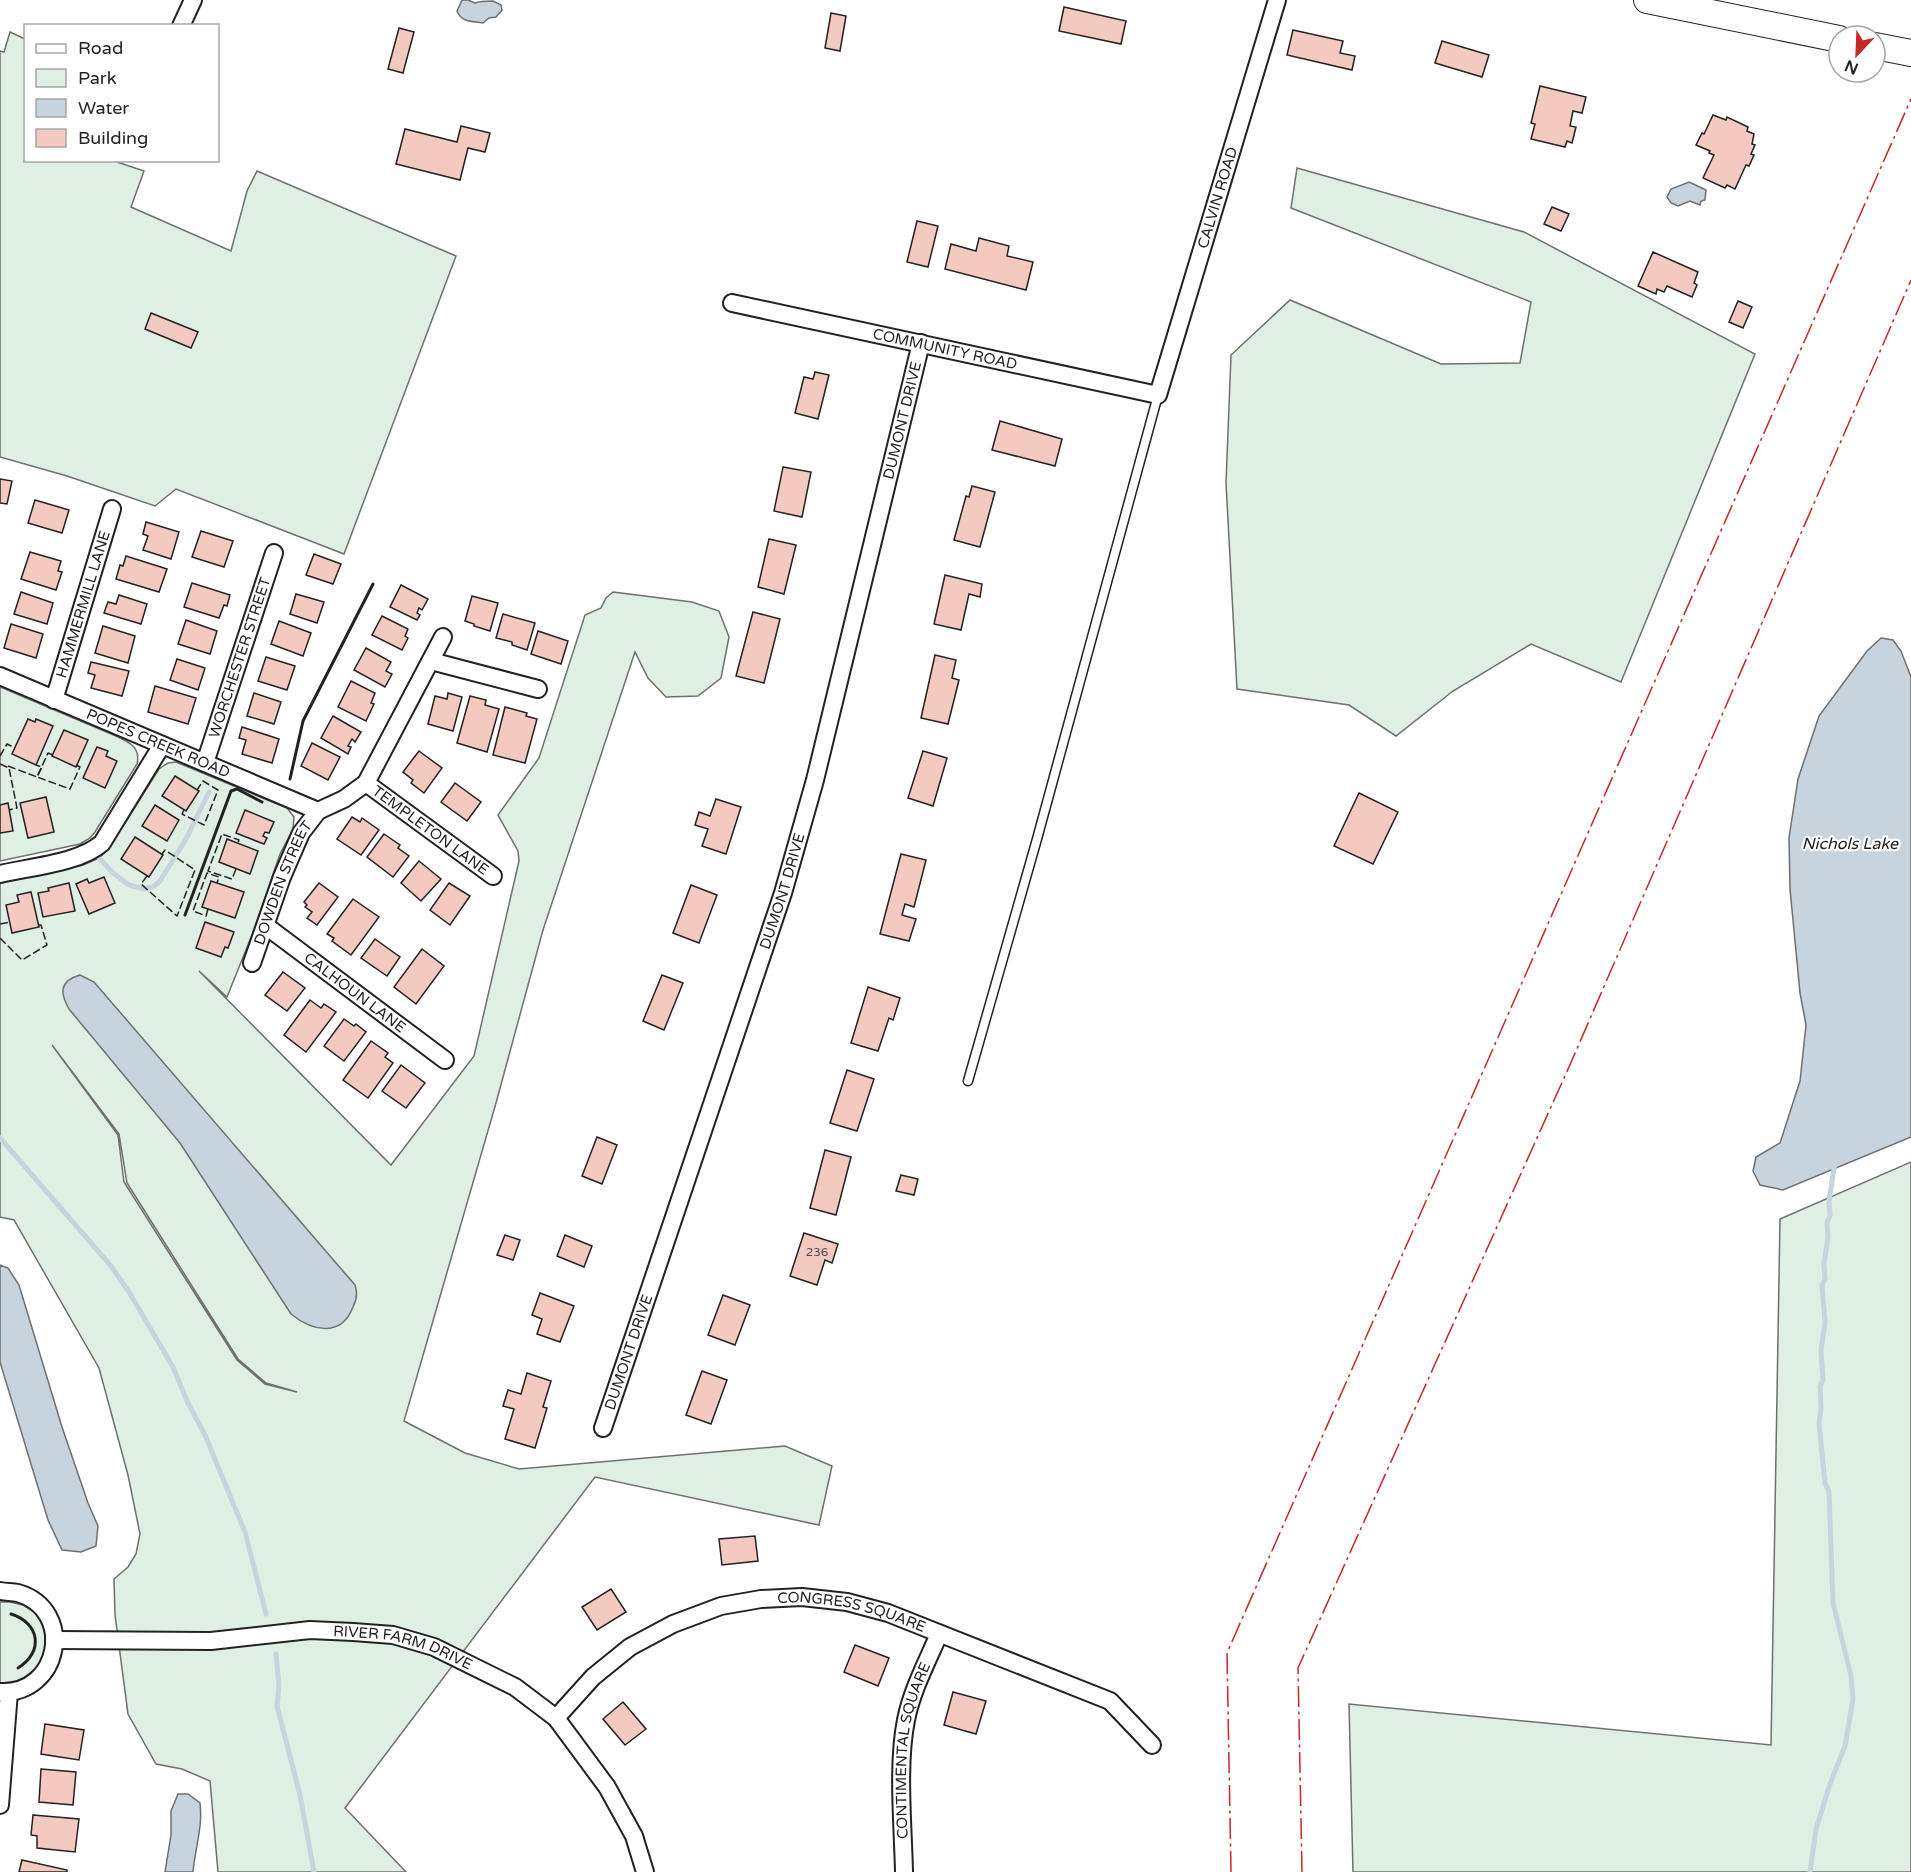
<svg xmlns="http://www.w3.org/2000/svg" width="1911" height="1872" viewBox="0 0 1911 1872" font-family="'Varela Round',sans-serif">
  <rect width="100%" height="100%" fill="#fff"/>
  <g fill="#e0efe3" stroke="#6f6f6f" stroke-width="1.5" fill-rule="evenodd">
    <path d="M10,32L25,39L26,160L114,161L144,171L131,207L231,251L247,191L257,171L456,256L344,554L176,489L155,506L67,476L0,457V51L4,52Z"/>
    <path d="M1297,168L1524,232L1755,354L1621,682L1531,644L1453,691L1396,736L1349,705L1237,689L1226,483L1231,355L1290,300L1441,364L1520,363L1531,302L1291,208Z"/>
    <path d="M613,592L692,602L719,611L729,637L721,678L698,696L666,697L648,678L635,652L543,930L496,1103L404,1421L465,1453L519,1469L785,1446L832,1466L819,1525L595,1477L345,1808L406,1872H218L210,1781L182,1769L156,1764L128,1714L115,1615L114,1579L128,1567L136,1554L140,1534L128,1475L99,1368L14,1220L0,1217V883L83,865L99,858L105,852L125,823L159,769L168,763L176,762L287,808L294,817L293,829L280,854L252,935L227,997L199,971L391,1165L474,1056L519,861L518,851L498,815L539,758L585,615L601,608L606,598ZM52,1045L119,1134L127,1183L238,1359L266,1383L297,1392L265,1384L237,1360L124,1182L118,1135Z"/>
    <path d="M0,687L116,736C129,742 141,747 137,764L95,832L90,838L80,844L0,861Z"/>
    <path d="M1911,1162V1872H1353L1349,1704L1771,1745L1780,1219Z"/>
    <path d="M0,1602H10L23,1605L35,1613L43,1624L47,1637L43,1664L23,1682L0,1684Z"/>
  </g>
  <g fill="#c7d3dd" stroke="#6f6f6f" stroke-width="1.5">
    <path d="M462,0H468L475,3C480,1 487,1 493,1L501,5L502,10L496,17L489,18L483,23C472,21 462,23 457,11Z"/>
    <path d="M1689,182L1706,190L1705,200L1701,201L1700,205L1690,201L1678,206L1671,203L1667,197L1671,189Z"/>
    <path d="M1881,638L1893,640L1901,651L1911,677V1137L1783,1190L1760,1185L1753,1171L1756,1157L1780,1143L1800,1081L1806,1025L1800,993L1790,889L1789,838L1798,779L1819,716L1867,651Z"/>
    <path d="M80,975L94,982L355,1285C358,1293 357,1299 353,1307C341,1338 312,1331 291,1314L180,1143L69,1009C60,993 59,981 80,975Z"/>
    <path d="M0,1265L8,1268L19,1285L62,1427L88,1503L98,1526L96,1546L81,1552L62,1550L48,1520L0,1362Z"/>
    <path d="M178,1794H188L200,1803C203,1827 195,1848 193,1872H165L171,1835V1811Z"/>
  </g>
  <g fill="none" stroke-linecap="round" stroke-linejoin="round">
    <g stroke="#c7d3dd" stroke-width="5">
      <path d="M98,857L113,873L129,885L143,889L153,887L160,881L186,839L209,792"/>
      <path d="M0,1138L111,1266L129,1292L173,1367L188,1403L205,1435L245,1532L266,1614"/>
      <path d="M276,1654L279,1685L277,1706L300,1795L314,1872"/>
      <path d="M1810,1872L1816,1829L1830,1784L1845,1746L1853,1699L1851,1676L1833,1603L1829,1492L1825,1483L1819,1423L1821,1409L1820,1386L1823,1380L1821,1350L1825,1323L1822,1285L1825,1279L1824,1264L1828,1237L1827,1222L1830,1216L1829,1201L1835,1162"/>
    </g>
  </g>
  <g fill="#f3c9c0" stroke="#222" stroke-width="1.5">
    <path d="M1064,7L1126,21L1121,44L1059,31Z"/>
    <path d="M831,13L846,16L840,51L825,48Z"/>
    <path d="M399,28L414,32L403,73L388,69Z"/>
    <path d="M1293,30L1343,41L1340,53L1355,56L1352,70L1287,55Z"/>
    <path d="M1442,41L1489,55L1482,77L1435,63Z"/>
    <path d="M1540,86L1586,97L1582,113L1573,111L1570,126L1576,127L1572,143L1567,141L1565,147L1531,139L1535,124L1531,123Z"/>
    <path d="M1713,115L1726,120L1727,117L1748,127L1747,131L1754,134L1752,144L1755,145L1751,154L1754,155L1749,166L1746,165L1735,189L1727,185L1725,188L1703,178L1714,155L1709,153L1710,151L1696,145L1702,133L1704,134Z"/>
    <path d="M461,126L490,133L485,152L468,148L460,180L396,164L405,129L457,142Z"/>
    <path d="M1552,207L1569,214L1561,231L1544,224Z"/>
    <path d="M917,221L938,226L928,267L907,262Z"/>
    <path d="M979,238L1009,246L1007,256L1033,262L1026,290L945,269L951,244L976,251Z"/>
    <path d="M1653,252L1698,272L1694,283L1697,285L1692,297L1667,286L1664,292L1657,289L1656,294L1638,286Z"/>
    <path d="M1738,301L1752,307L1743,328L1729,322Z"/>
    <path d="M151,313L198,332L191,348L145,329Z"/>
    <path d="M815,372L829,375L818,419L795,413L804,377L813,379Z"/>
    <path d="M1000,421L1062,439L1055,466L992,450Z"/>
    <path d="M783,467L811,472L802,517L774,511Z"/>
    <path d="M0,479L12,481L7,504L0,503Z"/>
    <path d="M972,486L995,492L980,547L954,540L966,496L969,497Z"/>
    <path d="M35,500L69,510L62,533L28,523Z"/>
    <path d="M146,522L179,532L171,559L143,550L148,536L143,534Z"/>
    <path d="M201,531L233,541L224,567L192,557Z"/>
    <path d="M769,539L796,545L784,594L758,587Z"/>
    <path d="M30,552L61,561L58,571L62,572L56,590L21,579Z"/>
    <path d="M314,554L341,564L333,584L306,575Z"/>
    <path d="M126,556L167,569L159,592L116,579L120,565L123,566Z"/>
    <path d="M945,575L982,584L980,597L969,594L961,630L934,624Z"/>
    <path d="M192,583L230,595L227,606L224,605L219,618L184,607Z"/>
    <path d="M401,585L428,599L422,610L419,608L417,613L420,615L417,620L390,607Z"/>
    <path d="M21,592L53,603L47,624L14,614Z"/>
    <path d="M296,594L324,602L317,623L290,614Z"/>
    <path d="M119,595L147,604L141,624L104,613L108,602L116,604Z"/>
    <path d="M472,596L498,603L490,631L474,626V624L465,621Z"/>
    <path d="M753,612L780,619L764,683L736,676Z"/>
    <path d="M503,614L535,623L527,650L512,645V642L496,638Z"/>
    <path d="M382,616L408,629L405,636L408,638L402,650L372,635Z"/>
    <path d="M186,620L217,631L210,654L178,644Z"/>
    <path d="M279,621L311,633L303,656L271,644Z"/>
    <path d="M11,624L43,634L36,658L4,648Z"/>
    <path d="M103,626L135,636L128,663L95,653Z"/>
    <path d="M538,631L568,641L561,664L531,654Z"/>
    <path d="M366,648L391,662L386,671L392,674L385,687L354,670Z"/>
    <path d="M935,655L956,660L952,678L959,680L948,724L921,718Z"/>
    <path d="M266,657L295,666L287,690L258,681Z"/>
    <path d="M177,659L205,668L198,690L170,680Z"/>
    <path d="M91,662L129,671L122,696L91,688L95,675L88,673Z"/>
    <path d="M351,681L375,693L371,703L374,704L366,721L338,707Z"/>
    <path d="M155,686L196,698L188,724L148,712Z"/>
    <path d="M254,693L281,702L274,724L247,716Z"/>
    <path d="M448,693L462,697L453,731L428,724L435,696L447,699Z"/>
    <path d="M470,696L486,700L485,705L499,709L487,752L457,743Z"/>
    <path d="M505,707L527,713L526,716L537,719L525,763L493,755Z"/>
    <path d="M333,716L361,732L355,742L352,739L348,746L351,747L348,754L321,738Z"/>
    <path d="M28,719L35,722L36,719L53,726L36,765L12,754Z"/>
    <path d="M242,727L279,739L272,763L242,754L246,740L239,738Z"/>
    <path d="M64,730L88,740L76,767L52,756Z"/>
    <path d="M312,743L340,757L328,780L301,766Z"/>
    <path d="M97,747L108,751L106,756L117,761L105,788L83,778Z"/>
    <path d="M419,751L442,768L424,793L411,783L413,780L403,772Z"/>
    <path d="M923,751L947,758L933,806L908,798Z"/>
    <path d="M175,776L199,791L186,811L162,796Z"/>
    <path d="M455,783L481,802L467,821L441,802Z"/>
    <path d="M1359,793L1398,812L1373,864L1334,846Z"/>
    <path d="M46,797L54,832L28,838L20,803Z"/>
    <path d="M716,799L741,807L726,854L702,846L708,829L695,825L699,812L710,816Z"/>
    <path d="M8,803L13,831L0,833V805Z"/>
    <path d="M155,805L179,820L167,841L142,826Z"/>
    <path d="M245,810L274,822L269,833L265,832L263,836L267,838L264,844L236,833Z"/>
    <path d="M352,817L360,822L362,818L379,830L361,855L337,839Z"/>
    <path d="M384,834L400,845L398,848L409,856L393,877L367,857Z"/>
    <path d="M135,837L163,855L149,877L121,859Z"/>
    <path d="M227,839L258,851L250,874L219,862Z"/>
    <path d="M901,854L926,860L914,907L905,904L902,915L916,919L909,941L880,934Z"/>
    <path d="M419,861L441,879L421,901L401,883Z"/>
    <path d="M104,877L115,903L89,914L76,884L87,879L89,883Z"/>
    <path d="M211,881L244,892L235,918L202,907Z"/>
    <path d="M69,883L75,911L43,917L38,893L49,891L48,888Z"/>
    <path d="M319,883L338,897L317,925L307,918L312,912L305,907L307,905L304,902Z"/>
    <path d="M449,883L470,896L450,925L430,910Z"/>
    <path d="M691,885L717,895L699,943L673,933Z"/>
    <path d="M31,892L39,927L12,933L6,905L19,902L17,895Z"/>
    <path d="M353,899L379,917L351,955L332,941L334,938L327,934Z"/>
    <path d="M205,922L234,932L228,948L225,947L221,957L196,948Z"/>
    <path d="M375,939L400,957L387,976L361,958Z"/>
    <path d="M422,949L444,966L416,1004L394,987Z"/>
    <path d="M283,972L305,988L287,1011L265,995Z"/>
    <path d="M662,975L683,983L664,1030L643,1021Z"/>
    <path d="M868,987L900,998L893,1020L889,1018L878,1051L851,1043Z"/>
    <path d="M310,1000L321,1008L324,1004L336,1012L306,1052L284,1035Z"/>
    <path d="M344,1019L354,1026L356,1024L366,1032L344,1061L324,1046Z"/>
    <path d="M371,1041L388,1053L385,1057L393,1063L368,1098L343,1080Z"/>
    <path d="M401,1065L425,1083L406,1108L382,1091Z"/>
    <path d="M847,1070L874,1079L857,1131L830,1123Z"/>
    <path d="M597,1137L617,1145L602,1184L582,1176Z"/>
    <path d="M825,1150L851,1157L836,1215L810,1208Z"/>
    <path d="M901,1175L918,1179L914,1195L896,1191Z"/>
    <path d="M804,1233L838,1244L832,1263L825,1260L817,1285L790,1276Z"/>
    <path d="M505,1235L520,1240L513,1260L497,1255Z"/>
    <path d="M565,1235L592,1246L584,1267L557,1256Z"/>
    <path d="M540,1293L574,1306L560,1342L537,1334L542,1319L532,1315Z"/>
    <path d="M723,1295L750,1305L735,1345L708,1335Z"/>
    <path d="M702,1371L727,1380L711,1424L686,1415Z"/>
    <path d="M527,1373L551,1381L543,1407L547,1408L535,1448L505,1439L514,1409L503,1406L508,1390L521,1394Z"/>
    <path d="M755,1536L758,1561L722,1565L719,1539Z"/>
    <path d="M611,1589L626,1612L597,1630L582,1607Z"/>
    <path d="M855,1645L889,1658L878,1686L844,1672Z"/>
    <path d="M953,1692L986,1701L976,1734L944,1725Z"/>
    <path d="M623,1702L646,1729L625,1745L603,1719Z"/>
    <path d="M45,1724L84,1730L79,1760L41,1754Z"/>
    <path d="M41,1769L76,1772L73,1805L39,1802Z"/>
    <path d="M33,1815L79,1819L75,1852L37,1848V1836L31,1835Z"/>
    <path d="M22,1860L67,1870V1872H19Z"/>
  </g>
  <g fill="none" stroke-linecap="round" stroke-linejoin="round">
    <defs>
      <path id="lane" d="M968,1081L1037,839L1158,395"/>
      <g id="street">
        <path d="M181,26L193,0"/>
        <path id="s1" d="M732,303L1158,395L1277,0"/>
        <path d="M431,661L538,689"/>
        <path id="s2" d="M0,676L318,811"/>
        <path id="s3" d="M54,700L112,509"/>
        <path id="s4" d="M205,763L274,553"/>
        <path id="s5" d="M366,783L493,876"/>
        <path d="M0,874C30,867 80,863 102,843L162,745"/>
        <path id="s6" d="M266,926L445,1060"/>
        <path id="s7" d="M252,963L282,877L301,833L318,811L344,799L366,783L443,637"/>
        <path id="s8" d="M603,1428L783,893L815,780L921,343"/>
        <path d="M0,1591C6,1592 13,1592 18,1593C76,1610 60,1695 0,1692"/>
        <path id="s9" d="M54,1640L211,1641L310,1630L353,1632L393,1635L434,1647L515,1687L556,1718L607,1787L634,1836L645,1872"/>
        <path id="s10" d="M556,1718L593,1677L630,1647L673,1624L721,1606L761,1599L802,1597L847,1602L888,1613L1110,1701L1152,1745"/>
        <path d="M0,1805L9,1692"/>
        <path id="s11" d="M904,1872C903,1825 897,1765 906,1720C912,1690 927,1662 939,1634"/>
      </g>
      <g id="primary">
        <path d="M1647,0L1839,39"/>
        <path d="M1875,46L1911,53"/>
      </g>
    </defs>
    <use href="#lane" stroke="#222" stroke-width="11"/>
    <use href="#street" stroke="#222" stroke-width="20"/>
    <use href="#primary" stroke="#222" stroke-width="28"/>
    <use href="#lane" stroke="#fff" stroke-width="8"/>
    <use href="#street" stroke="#fff" stroke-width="16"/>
    <use href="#primary" stroke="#fff" stroke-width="26"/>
    <g stroke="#222" stroke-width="1.5" stroke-dasharray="8 3" stroke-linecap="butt">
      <path d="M53,755L48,753L37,777L70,789L80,767L76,765"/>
      <path d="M0,756L7,744L15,748"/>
      <path d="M0,764L9,768L17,808L9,810"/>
      <path d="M8,766L37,777L42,767L36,765"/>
      <path d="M184,810L182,814L204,825L218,790L203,781L197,790"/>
      <path d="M236,869L232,879L208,871L222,834L239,840L238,843"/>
      <path d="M147,876L141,884L177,916L195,870L165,850L162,854"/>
      <path d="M208,909L206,916L193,911L207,873L219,877L217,883"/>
      <path d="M0,924L10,922"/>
      <path d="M0,938L22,960L47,945L41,925H39"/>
    </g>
    <g stroke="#222" stroke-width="3">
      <path d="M290,779L303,721L373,584"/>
      <path d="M185,915L231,791L237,789L262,802"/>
      <path d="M11,1614C40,1623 44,1652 18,1668"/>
    </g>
    <g stroke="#c62828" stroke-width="1.5" stroke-dasharray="21 4.5 3 4.5" stroke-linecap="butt">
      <path d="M1231,1872L1227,1653L1911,99"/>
      <path d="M1302,1872L1298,1668L1569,1067L1911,280"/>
    </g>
  </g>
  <g text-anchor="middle" stroke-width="4.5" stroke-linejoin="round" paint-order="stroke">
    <g font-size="12" fill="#564c4a">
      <text x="817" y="1256">236</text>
    </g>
    <g font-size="15" fill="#222" stroke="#fff">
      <text dy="5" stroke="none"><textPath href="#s1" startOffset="642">CALVIN ROAD</textPath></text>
      <text dy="5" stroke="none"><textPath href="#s1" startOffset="218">COMMUNITY ROAD</textPath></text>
      <text dy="5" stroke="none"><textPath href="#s8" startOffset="1052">DUMONT DRIVE</textPath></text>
      <text dy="5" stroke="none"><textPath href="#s3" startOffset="100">HAMMERMILL LANE</textPath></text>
      <text dy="5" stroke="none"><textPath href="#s4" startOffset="111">WORCHESTER STREET</textPath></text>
      <text dy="5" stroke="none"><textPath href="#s2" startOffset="172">POPES CREEK ROAD</textPath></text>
      <text dy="5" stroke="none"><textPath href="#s5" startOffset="80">TEMPLETON LANE</textPath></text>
      <text dy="5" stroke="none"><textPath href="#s7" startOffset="86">DOWDEN STREET</textPath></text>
      <text dy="5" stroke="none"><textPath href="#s8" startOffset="566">DUMONT DRIVE</textPath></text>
      <text dy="5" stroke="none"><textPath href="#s6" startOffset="111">CALHOUN LANE</textPath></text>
      <text dy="5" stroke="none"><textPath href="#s8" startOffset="80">DUMONT DRIVE</textPath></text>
      <text dy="5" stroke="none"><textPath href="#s10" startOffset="336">CONGRESS SQUARE</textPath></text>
      <text dy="5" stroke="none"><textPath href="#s9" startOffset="352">RIVER FARM DRIVE</textPath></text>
      <text dy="5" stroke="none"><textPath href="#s11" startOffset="123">CONTIMENTAL SQUARE</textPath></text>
    </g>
    <g font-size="16" font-style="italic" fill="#222" stroke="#fff">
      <text x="1850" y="849">Nichols Lake</text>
    </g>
  </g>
  <rect x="24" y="24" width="195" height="138" fill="#ffffff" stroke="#a7a7a7" stroke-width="1.5"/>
  <rect x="36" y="44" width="30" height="9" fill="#ffffff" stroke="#a7a7a7" stroke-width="1.5"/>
  <text x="78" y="54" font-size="18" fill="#222222">Road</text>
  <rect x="36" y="69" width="30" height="18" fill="#e0efe3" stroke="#a7a7a7" stroke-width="1.5"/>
  <text x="78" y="84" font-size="18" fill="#222222">Park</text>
  <rect x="36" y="99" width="30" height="18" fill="#c7d3dd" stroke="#a7a7a7" stroke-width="1.5"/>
  <text x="78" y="114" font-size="18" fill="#222222">Water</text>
  <rect x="36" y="129" width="30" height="18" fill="#f3c9c0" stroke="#a7a7a7" stroke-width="1.5"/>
  <text x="78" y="144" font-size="18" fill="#222222">Building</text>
  <g transform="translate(1857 54) rotate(203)"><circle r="28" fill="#ffffff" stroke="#a7a7a7" stroke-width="1.5"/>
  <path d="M0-4.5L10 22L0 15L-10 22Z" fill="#c62828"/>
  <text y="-9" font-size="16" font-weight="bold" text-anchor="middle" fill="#222222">N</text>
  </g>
</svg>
